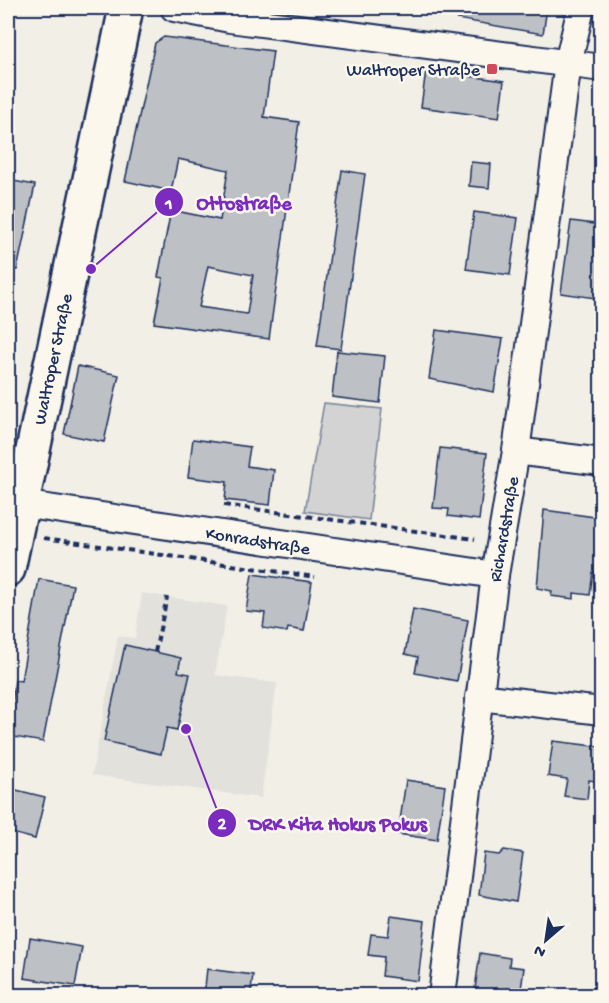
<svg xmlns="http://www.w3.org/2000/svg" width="609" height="1003" viewBox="0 0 609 1003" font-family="'Gochi Hand',sans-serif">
  <rect width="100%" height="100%" fill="#f2efe6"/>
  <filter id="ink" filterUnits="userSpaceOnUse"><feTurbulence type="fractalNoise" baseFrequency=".0167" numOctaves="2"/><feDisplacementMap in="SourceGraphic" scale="12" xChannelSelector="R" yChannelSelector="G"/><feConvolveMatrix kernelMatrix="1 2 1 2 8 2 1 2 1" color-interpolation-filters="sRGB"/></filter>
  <g filter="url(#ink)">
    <path fill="#e2e1dc" d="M142,593L227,606L215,675L277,683L261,798L92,775L118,636L135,638Z"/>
    <path fill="#d2d3d2" stroke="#768198" stroke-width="1.5" d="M324,403L382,409L369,520L305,511Z"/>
    <g fill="#bdc0c4" stroke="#1b2f5e" stroke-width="1.5" fill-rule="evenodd">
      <path d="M458,8H547L543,34L457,19Z"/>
      <path d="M164,37L273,51L264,117L299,122L269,339L154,323L163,278L158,277L171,210L220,220L228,170L178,159L171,191L125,181L155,43ZM208,266L253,275L247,314L199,307Z"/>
      <path d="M426,70L504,81L499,118L421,107Z"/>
      <path d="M471,162L491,164L489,188L469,186Z"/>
      <path d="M342,170L365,174L341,349L317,346Z"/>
      <path d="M8,180L35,185L17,270L8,269Z"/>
      <path d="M474,212L518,218L510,275L466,269Z"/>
      <path d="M571,221L602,225V299L561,293Z"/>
      <path d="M436,330L503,339L494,392L429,379Z"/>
      <path d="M337,351L385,356L380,403L332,397Z"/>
      <path d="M78,366L119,375L104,442L64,434Z"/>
      <path d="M193,439L250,447L247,466L274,470L270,505L225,500L227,482L188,477Z"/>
      <path d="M440,448L487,453L479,520L448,516L449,509L433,508Z"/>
      <path d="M544,510L602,518V573L593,572L590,595L574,593V599L551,596L552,591L537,588Z"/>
      <path d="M252,574L312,582L304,631L288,628L287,632L263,628L265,613L246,611Z"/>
      <path d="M39,579L73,585L43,742L8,736L15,680L21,681Z"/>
      <path d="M413,609L468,620L457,681L415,673L418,657L405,654Z"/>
      <path d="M125,645L181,658L178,672L190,674L177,730L167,728L161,754L104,741Z"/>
      <path d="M553,741L602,747V782L589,780L587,799L564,796L567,779L548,776Z"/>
      <path d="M406,780L445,786L437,840L398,834Z"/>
      <path d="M8,788L45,797L35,839L8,832Z"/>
      <path d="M504,850L523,853L516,902L479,895L484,853L499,855Z"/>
      <path d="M391,916L425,921L418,981L382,976L384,957L368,955L371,934L388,936Z"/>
      <path d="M30,938L82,947L75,986L24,978Z"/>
      <path d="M480,953L510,958L509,966L524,968L521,990L506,988L505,996H474Z"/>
      <path d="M207,969L253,975L250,996H204Z"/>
    </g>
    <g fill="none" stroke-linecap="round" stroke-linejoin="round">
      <defs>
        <g id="minor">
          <path d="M174,8L230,19L602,68"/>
          <path d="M516,451L602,462"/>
          <path d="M8,502L495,575"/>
          <path d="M479,697L602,711"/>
          <path d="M442,996L495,575L516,451L568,63L581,8"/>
        </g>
        <path id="major" d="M8,569L126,8"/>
      </defs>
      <use href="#minor" stroke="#1b2f5e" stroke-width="30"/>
      <use href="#major" stroke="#1b2f5e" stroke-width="38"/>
      <g stroke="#1b2f5e" stroke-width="4" stroke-dasharray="6 4.5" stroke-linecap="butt">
        <path d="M224,505L475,539"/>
        <path d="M44,538L315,577"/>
        <path d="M155,652L167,597"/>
      </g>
      <use href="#minor" stroke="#fbf7ec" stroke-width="26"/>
      <use href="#major" stroke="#fbf7ec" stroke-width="33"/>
    </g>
  </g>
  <rect fill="#d1495b" stroke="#fbf7ec" stroke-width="2" x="486" y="63" width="12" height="12" rx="3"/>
  <g text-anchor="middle" stroke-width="5" stroke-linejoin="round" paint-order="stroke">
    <g font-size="18" fill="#1b2f5e" stroke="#fbf7ec" text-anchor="end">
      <text x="480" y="75">Waltroper Straße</text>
    </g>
    <g font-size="18" fill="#1b2f5e" stroke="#fbf7ec">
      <text transform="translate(52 359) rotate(-78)" y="6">Waltroper Straße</text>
      <text transform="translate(503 529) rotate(-80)" y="6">Richardstraße</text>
      <text transform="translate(258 540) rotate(9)" y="6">Konradstraße</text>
    </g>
  </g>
  <path fill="none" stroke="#7b2cbf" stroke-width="2" d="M91 269L169 202M186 729L222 823"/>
  <g fill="#7b2cbf" stroke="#fbf7ec" stroke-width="2">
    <circle cx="91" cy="269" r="6"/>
    <circle cx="186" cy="729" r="6"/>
    <circle cx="169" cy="202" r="15"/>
    <circle cx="222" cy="823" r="15"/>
  </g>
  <g font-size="18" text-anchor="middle" font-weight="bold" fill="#fff">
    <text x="169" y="209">1</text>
    <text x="222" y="829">2</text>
  </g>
  <g font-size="20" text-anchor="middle" font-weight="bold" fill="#7b2cbf" stroke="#fbf7ec" stroke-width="5" stroke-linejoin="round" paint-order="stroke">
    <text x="244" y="209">Ottostraße</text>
    <text x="338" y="830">DRK Kita Hokus Pokus</text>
  </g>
  <rect width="609" height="1003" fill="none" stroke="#fbf7ec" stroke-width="30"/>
  <rect x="15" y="15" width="579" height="973" fill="none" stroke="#1b2f5e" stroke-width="2" filter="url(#ink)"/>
  <g transform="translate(546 940) rotate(209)" stroke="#fbf7ec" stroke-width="4.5" paint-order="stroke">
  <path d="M0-4.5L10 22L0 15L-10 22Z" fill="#1b2f5e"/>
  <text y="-9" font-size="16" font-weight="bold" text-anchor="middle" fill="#1b2f5e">N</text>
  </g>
</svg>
